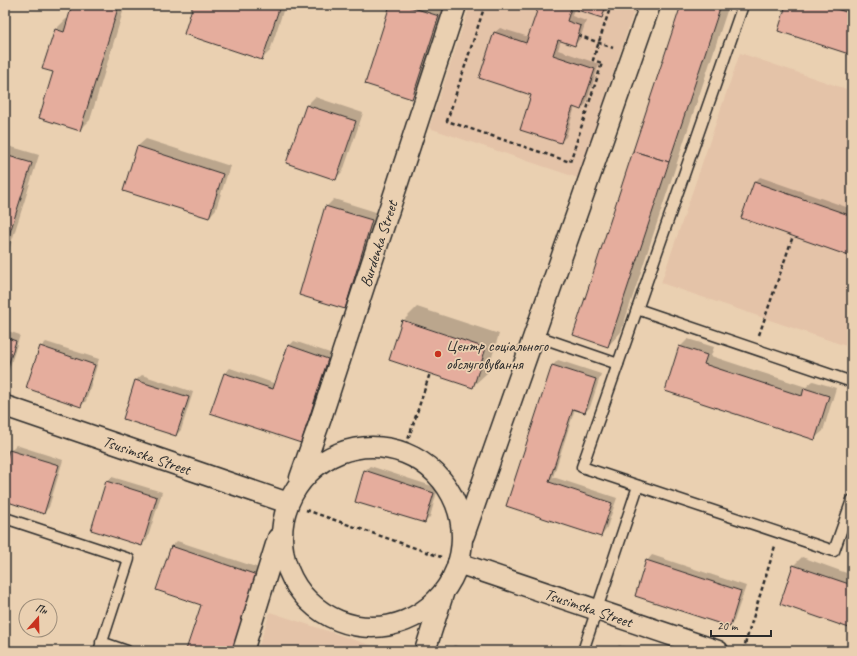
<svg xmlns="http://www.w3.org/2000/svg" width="857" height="656" viewBox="0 0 857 656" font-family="Caveat,sans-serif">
  <rect width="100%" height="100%" fill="#ead0b1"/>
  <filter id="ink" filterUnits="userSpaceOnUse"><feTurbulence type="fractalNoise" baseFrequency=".025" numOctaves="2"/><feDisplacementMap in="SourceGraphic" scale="8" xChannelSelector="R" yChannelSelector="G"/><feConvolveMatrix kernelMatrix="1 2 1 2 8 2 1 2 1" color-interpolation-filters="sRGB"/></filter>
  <g filter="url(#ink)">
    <g fill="#e4c3a8">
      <path d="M470,5H636L578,178L429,128Z"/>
      <path d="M740,53L852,91V348L661,283Z"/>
      <path d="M270,612L388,651H257Z"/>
    </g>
    <g fill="#0003">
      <path d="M73,5H125L90,120L80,130L54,72L56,29L66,19L68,20Z"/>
      <path d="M194,5H285L270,51L262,59Z"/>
      <path d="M391,5H436L446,8L420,90L412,98Z"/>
      <path d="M540,5H609L606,12L601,17L574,8L572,16L586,21L580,39L575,44L561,40L558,50L599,64L586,104L581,109L575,107L566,137L560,142L494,33L500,28L529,37Z"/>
      <path d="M682,5H729L621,332L608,346Z"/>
      <path d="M787,5H852V54Z"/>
      <path d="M315,97L363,113L343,171L336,178L287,162L307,105Z"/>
      <path d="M146,139L230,166L216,209L209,217L138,146Z"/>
      <path d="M5,145L39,155L9,250L5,254Z"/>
      <path d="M760,177L852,209V256L743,218L755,182Z"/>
      <path d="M334,199L379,213L352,300L344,308L326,207Z"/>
      <path d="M417,307L499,334L487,373L473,386L403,321Z"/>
      <path d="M5,330L20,335L7,376L5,379Z"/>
      <path d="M688,339L714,347L711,356L806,387L813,381L836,388L823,431L815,438L666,390L680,347Z"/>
      <path d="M294,341L333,354L306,436L300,442L224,374L230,368L276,384L289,346Z"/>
      <path d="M46,342L99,359L86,401L81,406L41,347Z"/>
      <path d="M558,360L601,374L590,407L585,412L575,409L553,477L617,498L606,530L601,536L507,505L553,365Z"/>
      <path d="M142,375L193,392L181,430L176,435L124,419L136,380Z"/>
      <path d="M16,445L63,460L49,507L44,513L5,500V468L10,451Z"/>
      <path d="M370,466L438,488L430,517L425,522L364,471Z"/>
      <path d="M112,477L162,492L147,540L141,545L107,482Z"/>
      <path d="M177,541L265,570L238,651H190L187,650L202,604L172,546Z"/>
      <path d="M652,555L746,586L734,621L729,626L647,561Z"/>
      <path d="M802,557L852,575V628L781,603L794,565Z"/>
      <path d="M454,645L472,651H449Z"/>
      <path d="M619,645L637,651H614Z"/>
    </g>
    <g fill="#e5ad9d" stroke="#2b2b2b">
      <path d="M72,5H119L80,131L39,118L53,72L42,69L55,29L64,32Z"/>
      <path d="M193,5H265L279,9L262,60L184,34Z"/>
      <path d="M390,5H404L439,16L412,99L365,84Z"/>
      <path d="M539,5H606L602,18L571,8L567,21L581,26L575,46L558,40L553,55L595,69L581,110L573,107L561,143L520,130L531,95L479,78L494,32L526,43Z"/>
      <path d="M681,5H721L669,162L633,151Z"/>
      <path d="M786,5H824L852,14V55L778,31Z"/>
      <path d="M306,105L356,121L336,180L286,163Z"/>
      <path d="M137,146L223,174L209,218L123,191Z"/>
      <path d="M633,151L669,162L608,347L573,335Z"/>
      <path d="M5,155L32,163L5,248Z"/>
      <path d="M754,182L852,216V257L741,218Z"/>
      <path d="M325,206L372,220L345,309L299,295Z"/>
      <path d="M402,320L486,348L473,388L389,360Z"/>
      <path d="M5,337L16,341L5,375Z"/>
      <path d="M288,345L328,359L301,443L210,413L224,373L273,389Z"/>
      <path d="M40,346L95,365L81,407L26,388Z"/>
      <path d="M679,346L707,355L704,364L802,396L804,388L829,396L815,440L665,391Z"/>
      <path d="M552,365L596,379L585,413L573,409L549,482L612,503L601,537L506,506Z"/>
      <path d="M135,380L189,397L176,436L123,419Z"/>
      <path d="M9,450L59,465L44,514L5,501V464Z"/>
      <path d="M364,470L434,493L425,523L355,502Z"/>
      <path d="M106,481L157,497L142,546L91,530Z"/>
      <path d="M171,546L260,576L235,651L186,650L201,605L156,590Z"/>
      <path d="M646,560L741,591L730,627L635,596Z"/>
      <path d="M793,565L852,585V629L780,604Z"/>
    </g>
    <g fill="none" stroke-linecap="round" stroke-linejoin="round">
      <defs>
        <g id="service">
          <path d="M637,309L852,382"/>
          <path d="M534,335L618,364L743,5"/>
          <path d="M618,364L582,467L834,551L852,500"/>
          <path d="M5,518L129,559L99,651"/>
          <path d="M101,642L127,651"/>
          <path d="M583,651L638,486"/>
        </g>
        <g id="minor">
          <path id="s1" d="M5,406L288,503"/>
          <circle cx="372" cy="537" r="90"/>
          <path id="s2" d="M300,478L321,418L456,5"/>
          <path d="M464,535L650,5"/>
          <path id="s3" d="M458,563L718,651"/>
          <path d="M243,651L278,538"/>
          <path d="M425,651L443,594"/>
        </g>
      </defs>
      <use href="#service" stroke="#2b2b2b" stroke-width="13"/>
      <use href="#minor" stroke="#2b2b2b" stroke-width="23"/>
      <g stroke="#2b2b2b" stroke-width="2.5" stroke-dasharray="4 3" stroke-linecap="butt">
        <path d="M485,5L447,121L570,162L602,63L593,60L611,5"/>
        <path d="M578,35L613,48"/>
        <path d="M759,335L793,236"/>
        <path d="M404,452L430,373"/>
        <path d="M306,510L441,557"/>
        <path d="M743,651L775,546"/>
      </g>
      <use href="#service" stroke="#ead0b1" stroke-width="10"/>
      <use href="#minor" stroke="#ead0b1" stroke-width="20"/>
    </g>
  </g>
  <circle fill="#c8321e" stroke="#ead0b1" stroke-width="1.5" cx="438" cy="354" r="4"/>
  <g text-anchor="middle" stroke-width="3.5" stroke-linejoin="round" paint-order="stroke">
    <g font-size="16" fill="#2b2b2b" stroke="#ead0b1">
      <text dy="6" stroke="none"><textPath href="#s2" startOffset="247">Burdenka Street</textPath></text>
      <text dy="6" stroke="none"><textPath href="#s1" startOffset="150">Tsusimska Street</textPath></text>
      <text dy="6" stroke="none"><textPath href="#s3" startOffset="138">Tsusimska Street</textPath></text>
    </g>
    <g font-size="16" fill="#2b2b2b" stroke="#ead0b1" text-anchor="start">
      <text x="446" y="351">Центр соціального<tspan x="446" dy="18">обслуговування</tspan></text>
    </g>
  </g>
  <rect width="857" height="656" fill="none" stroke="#ead0b1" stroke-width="20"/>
  <rect x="10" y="10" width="837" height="636" fill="none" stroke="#2b2b2b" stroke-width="1.5" filter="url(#ink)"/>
  <g transform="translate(38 618) rotate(20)"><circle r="19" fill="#ead0b1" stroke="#9e8e7b"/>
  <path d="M0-3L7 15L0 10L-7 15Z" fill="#c8321e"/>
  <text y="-6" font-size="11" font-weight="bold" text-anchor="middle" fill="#2b2b2b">Пн</text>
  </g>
  <path d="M711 630v6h60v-6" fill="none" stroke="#2b2b2b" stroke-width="2"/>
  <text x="717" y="630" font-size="12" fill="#2b2b2b" stroke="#ead0b1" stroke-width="3" paint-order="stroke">20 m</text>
</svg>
